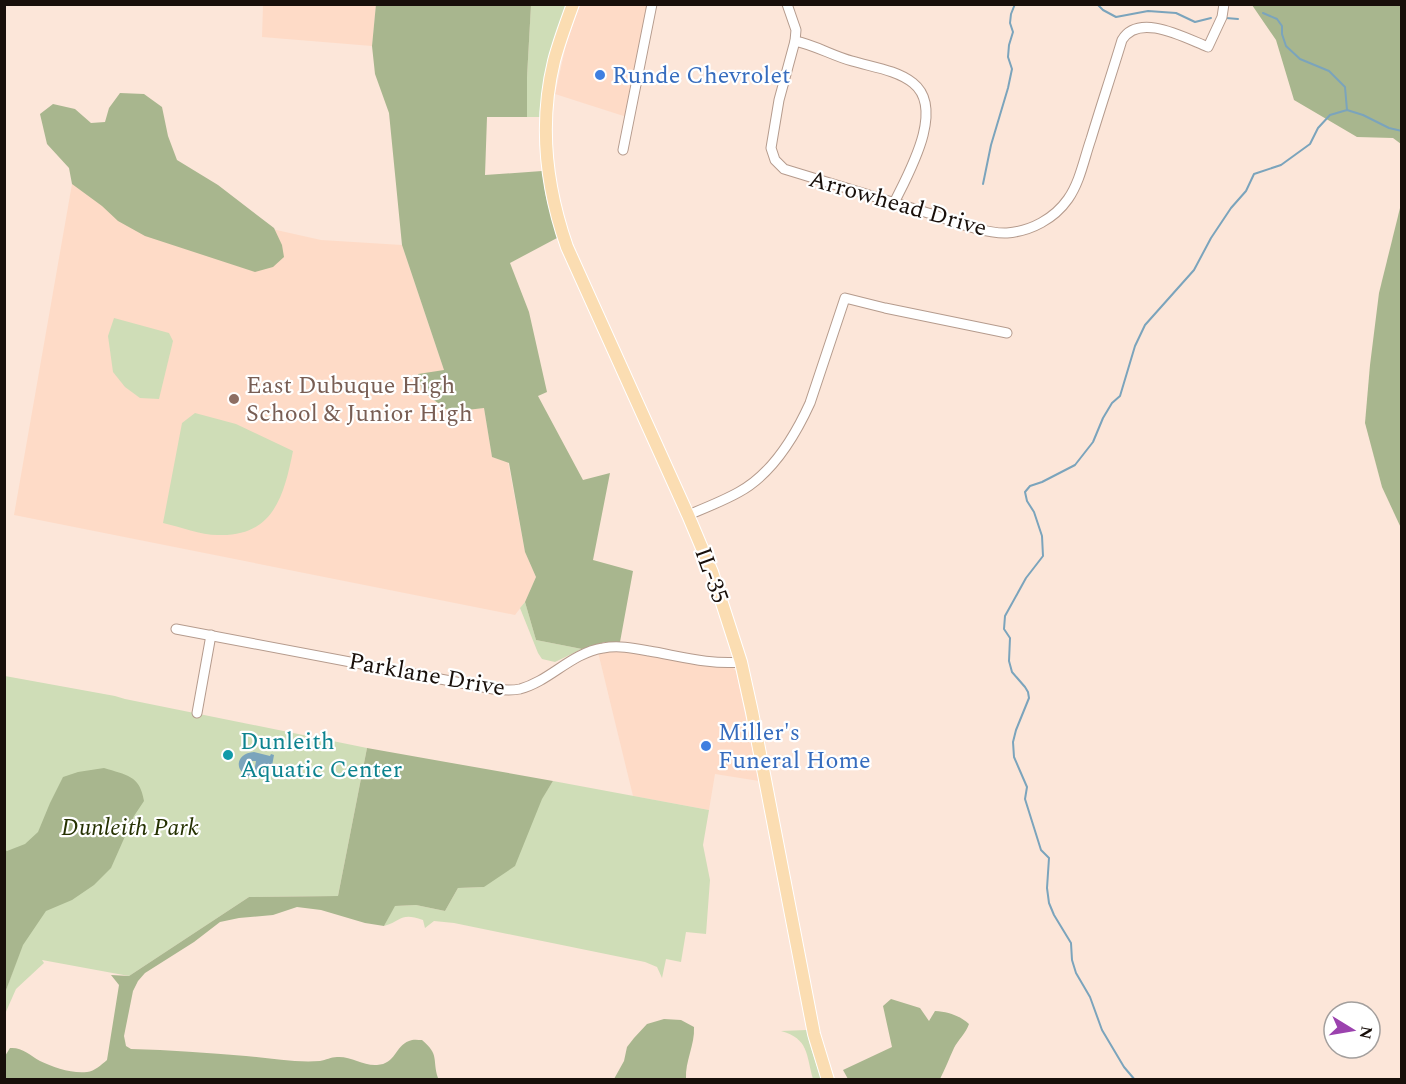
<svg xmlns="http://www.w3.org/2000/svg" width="1406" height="1084" viewBox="0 0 1406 1084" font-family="Spectral,serif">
  <rect width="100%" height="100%" fill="#fce6d9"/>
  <g fill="#fedbc7">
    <path d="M263,5H376L372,46L262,37Z"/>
    <path d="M580,5H655L633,119L555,94L566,45Z"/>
    <path d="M72,184L321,240L402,245L444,370L450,412L484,408L492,457L508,462L525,552L536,577L525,602L515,615L14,515Z"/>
    <path d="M610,650L636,652L714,666L733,668L736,671L759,781L715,774L709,810L633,796L598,652Z"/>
  </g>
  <g fill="#cfddb7">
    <path d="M531,5H566C552,44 544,75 540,117H527V77Z"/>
    <path d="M114,318L169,333L173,341L159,399L140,398L125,387L113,372L108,336Z"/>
    <path d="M195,413L236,424L293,451C284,495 274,537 218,535C200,535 181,527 163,523L182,423Z"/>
    <path d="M525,602L536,640L582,649L555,662L542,659L538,653L520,608Z"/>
    <path d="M5,676L115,696L125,699L367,748L338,896L249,897L129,976L42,960L44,963L16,989L5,1014V993L18,956L5,953Z"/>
    <path d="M553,781L709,810L703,845L710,880L706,934L686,932L681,962L666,959L662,978L657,967L645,962L454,923L434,921L425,928L423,920C401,912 403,920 384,926L394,906L416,905L445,911L458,888L484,887Z"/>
    <path d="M807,1030L809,1042L821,1079H813C806,1054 809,1039 781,1031Z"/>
  </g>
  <g fill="#a8b68e">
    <path d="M376,4L531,5L527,77V117H487L485,175L542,171L546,197L557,238L510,263L529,312L547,392L538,396L583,480L610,473L593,560L633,571L620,642H605L582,649L536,640L525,602L536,577L525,552L509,463L492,457L484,408L450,412L422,391L418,374L444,370L402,245L389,113L375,74L372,46Z"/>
    <path d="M1252,5H1401V144L1393,138L1357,137L1294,100L1276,40Z"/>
    <path d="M120,93L144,94L162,107L168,136L177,160L218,185L274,228L282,245L284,257L273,267L255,272L145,236L118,221L102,206L72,184L69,168L47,144L40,114L53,104L75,109L91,123L105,122L109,108Z"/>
    <path d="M1401,204V528L1382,487L1365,423L1370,365L1379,293Z"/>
    <path d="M367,748L553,781L542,799L515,866L484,887L458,888L445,911L416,905L395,906L384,926L365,923L321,910L297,907L273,915L239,918L220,922L194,942L145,973L138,981L133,991L124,1036L126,1046L131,1049C170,1050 208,1053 246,1056C270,1058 296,1063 320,1061C326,1060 331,1057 337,1057C351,1056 363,1066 377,1065C396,1064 395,1046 409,1041C413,1039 418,1040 422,1040C440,1055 432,1060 438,1078L440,1079H5V1056L10,1048C22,1047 30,1055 40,1061C53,1067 72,1074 87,1072C95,1071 101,1065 107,1060L119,985L111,975L129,976L249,897L338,896Z"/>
    <path d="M104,768C126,775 140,775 144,801L134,816L111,868L94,885L72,900L46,911L23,945L5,993V850L7,851L25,844L38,832L50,803L63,777L78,772Z"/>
    <path d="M891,999L920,1008L929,1021L935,1011C948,1012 959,1015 969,1024C966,1033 958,1040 954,1048C949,1059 945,1069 940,1079H848L843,1070L892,1047L883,1006Z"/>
    <path d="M664,1019L681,1020L694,1027C695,1045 685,1061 686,1079H614L624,1061L627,1047L634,1038L647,1024Z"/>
  </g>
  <path fill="#7ba4bc" d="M254,752L270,756L271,754L274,755L272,766L266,765L264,779L253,777L256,761H252L248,763L249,767L251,768L250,777C233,771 236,753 254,752Z"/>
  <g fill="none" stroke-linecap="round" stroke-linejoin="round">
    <g stroke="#7ba4bc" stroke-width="2">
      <path d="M1097,4L1103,10L1116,17L1148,11L1176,13L1195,22L1211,18"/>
      <path d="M1263,13L1277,19L1282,26V34L1286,46L1300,59L1329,71L1345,87L1347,110"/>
      <path d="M1226,18L1238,19"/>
      <path d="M983,184L991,145L1008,88L1012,69L1008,57L1009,45L1013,32L1010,23L1011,14L1015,4"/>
      <path d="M1135,1080L1124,1067L1102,1030L1090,997L1076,973L1072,960L1071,943L1054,915L1049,903L1047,888L1049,858L1041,850L1025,799L1027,787L1014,757L1013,742L1016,730L1029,698L1028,692L1025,687L1012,672L1009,661L1010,638L1004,629L1005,616L1026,578L1043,556L1042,536L1034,512L1027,501L1025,492L1030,486L1042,482L1075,465L1093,442L1103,418L1112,403L1120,396L1135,346L1145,325L1194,270L1211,238L1231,208L1246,191L1254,174L1281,165L1310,144L1318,128L1330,115L1347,110L1363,115L1389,128L1402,131"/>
    </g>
    <defs>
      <g id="minor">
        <path d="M787,4L796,30L795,41L779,100L771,148L775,160L784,169C832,184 880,198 928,213C950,220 984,234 1007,233C1031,231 1054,219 1068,199C1080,182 1084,159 1091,139C1101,106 1112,73 1122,40C1139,12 1185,38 1208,47L1222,17L1224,4"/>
        <path d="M795,41C815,45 833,56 852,61C872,67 897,70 913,83C946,109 908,174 894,203"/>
        <path d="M623,150L652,4"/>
        <path d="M688,515C705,508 723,501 739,492C772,474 795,436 810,403L845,298L885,308L1007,333"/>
        <path d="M176,629L493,689C502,690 511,691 520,689C550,681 571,653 603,648C618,645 633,648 649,651C679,656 710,665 741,662"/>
        <path d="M197,713L211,635"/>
      </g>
      <path id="major" d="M573,4C566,23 559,42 554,61C539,123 546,187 567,247L688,515L712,572L741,662L752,712L814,1034L828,1080"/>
    </defs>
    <use href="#minor" stroke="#b59b8d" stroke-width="11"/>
    <use href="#major" stroke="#fff" stroke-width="14"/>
    <use href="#minor" stroke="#fff" stroke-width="9"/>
    <use href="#major" stroke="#fbddb2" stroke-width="12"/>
  </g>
  <g fill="#3f7fe0" stroke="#fff" stroke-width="2">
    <circle cx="600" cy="75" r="6"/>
    <circle cx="706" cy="746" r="6"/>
  </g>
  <circle fill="#8d6e63" stroke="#fff" stroke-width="2" cx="234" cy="399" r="6"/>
  <circle fill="#0f9aa8" stroke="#fff" stroke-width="2" cx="228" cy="755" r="6"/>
  <g text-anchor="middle" stroke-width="4.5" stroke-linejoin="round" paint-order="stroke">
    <g font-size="24" fill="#366cbe" stroke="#fff" text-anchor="start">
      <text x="612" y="83">Runde Chevrolet</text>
      <text x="718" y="740">Miller's<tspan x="718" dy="28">Funeral Home</tspan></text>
    </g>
    <g font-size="24" fill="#180f0a" stroke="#fff">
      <text transform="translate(898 203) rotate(16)" y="8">Arrowhead Drive</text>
      <text transform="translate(712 575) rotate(70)" y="8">IL-35</text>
      <text transform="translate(427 674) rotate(10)" y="8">Parklane Drive</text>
    </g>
    <g font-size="24" fill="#785e54" stroke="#fff" text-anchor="start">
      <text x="246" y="393">East Dubuque High<tspan x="246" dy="28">School &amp; Junior High</tspan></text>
    </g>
    <g font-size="24" fill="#0d838f" stroke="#fff" text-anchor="start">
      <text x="240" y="749">Dunleith<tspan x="240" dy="28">Aquatic Center</tspan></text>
    </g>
    <g font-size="24" font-style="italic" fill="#253102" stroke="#fff">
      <text x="130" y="835">Dunleith Park</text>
    </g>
  </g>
  <rect width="1406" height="1084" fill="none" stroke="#180f0a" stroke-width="12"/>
  <g transform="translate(1352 1030) rotate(101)"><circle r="28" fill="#ffffff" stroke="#a39f9d" stroke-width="1.5"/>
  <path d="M0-4.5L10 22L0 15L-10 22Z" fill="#9b42ae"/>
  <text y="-9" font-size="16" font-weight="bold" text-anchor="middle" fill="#180f0a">N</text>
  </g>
</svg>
